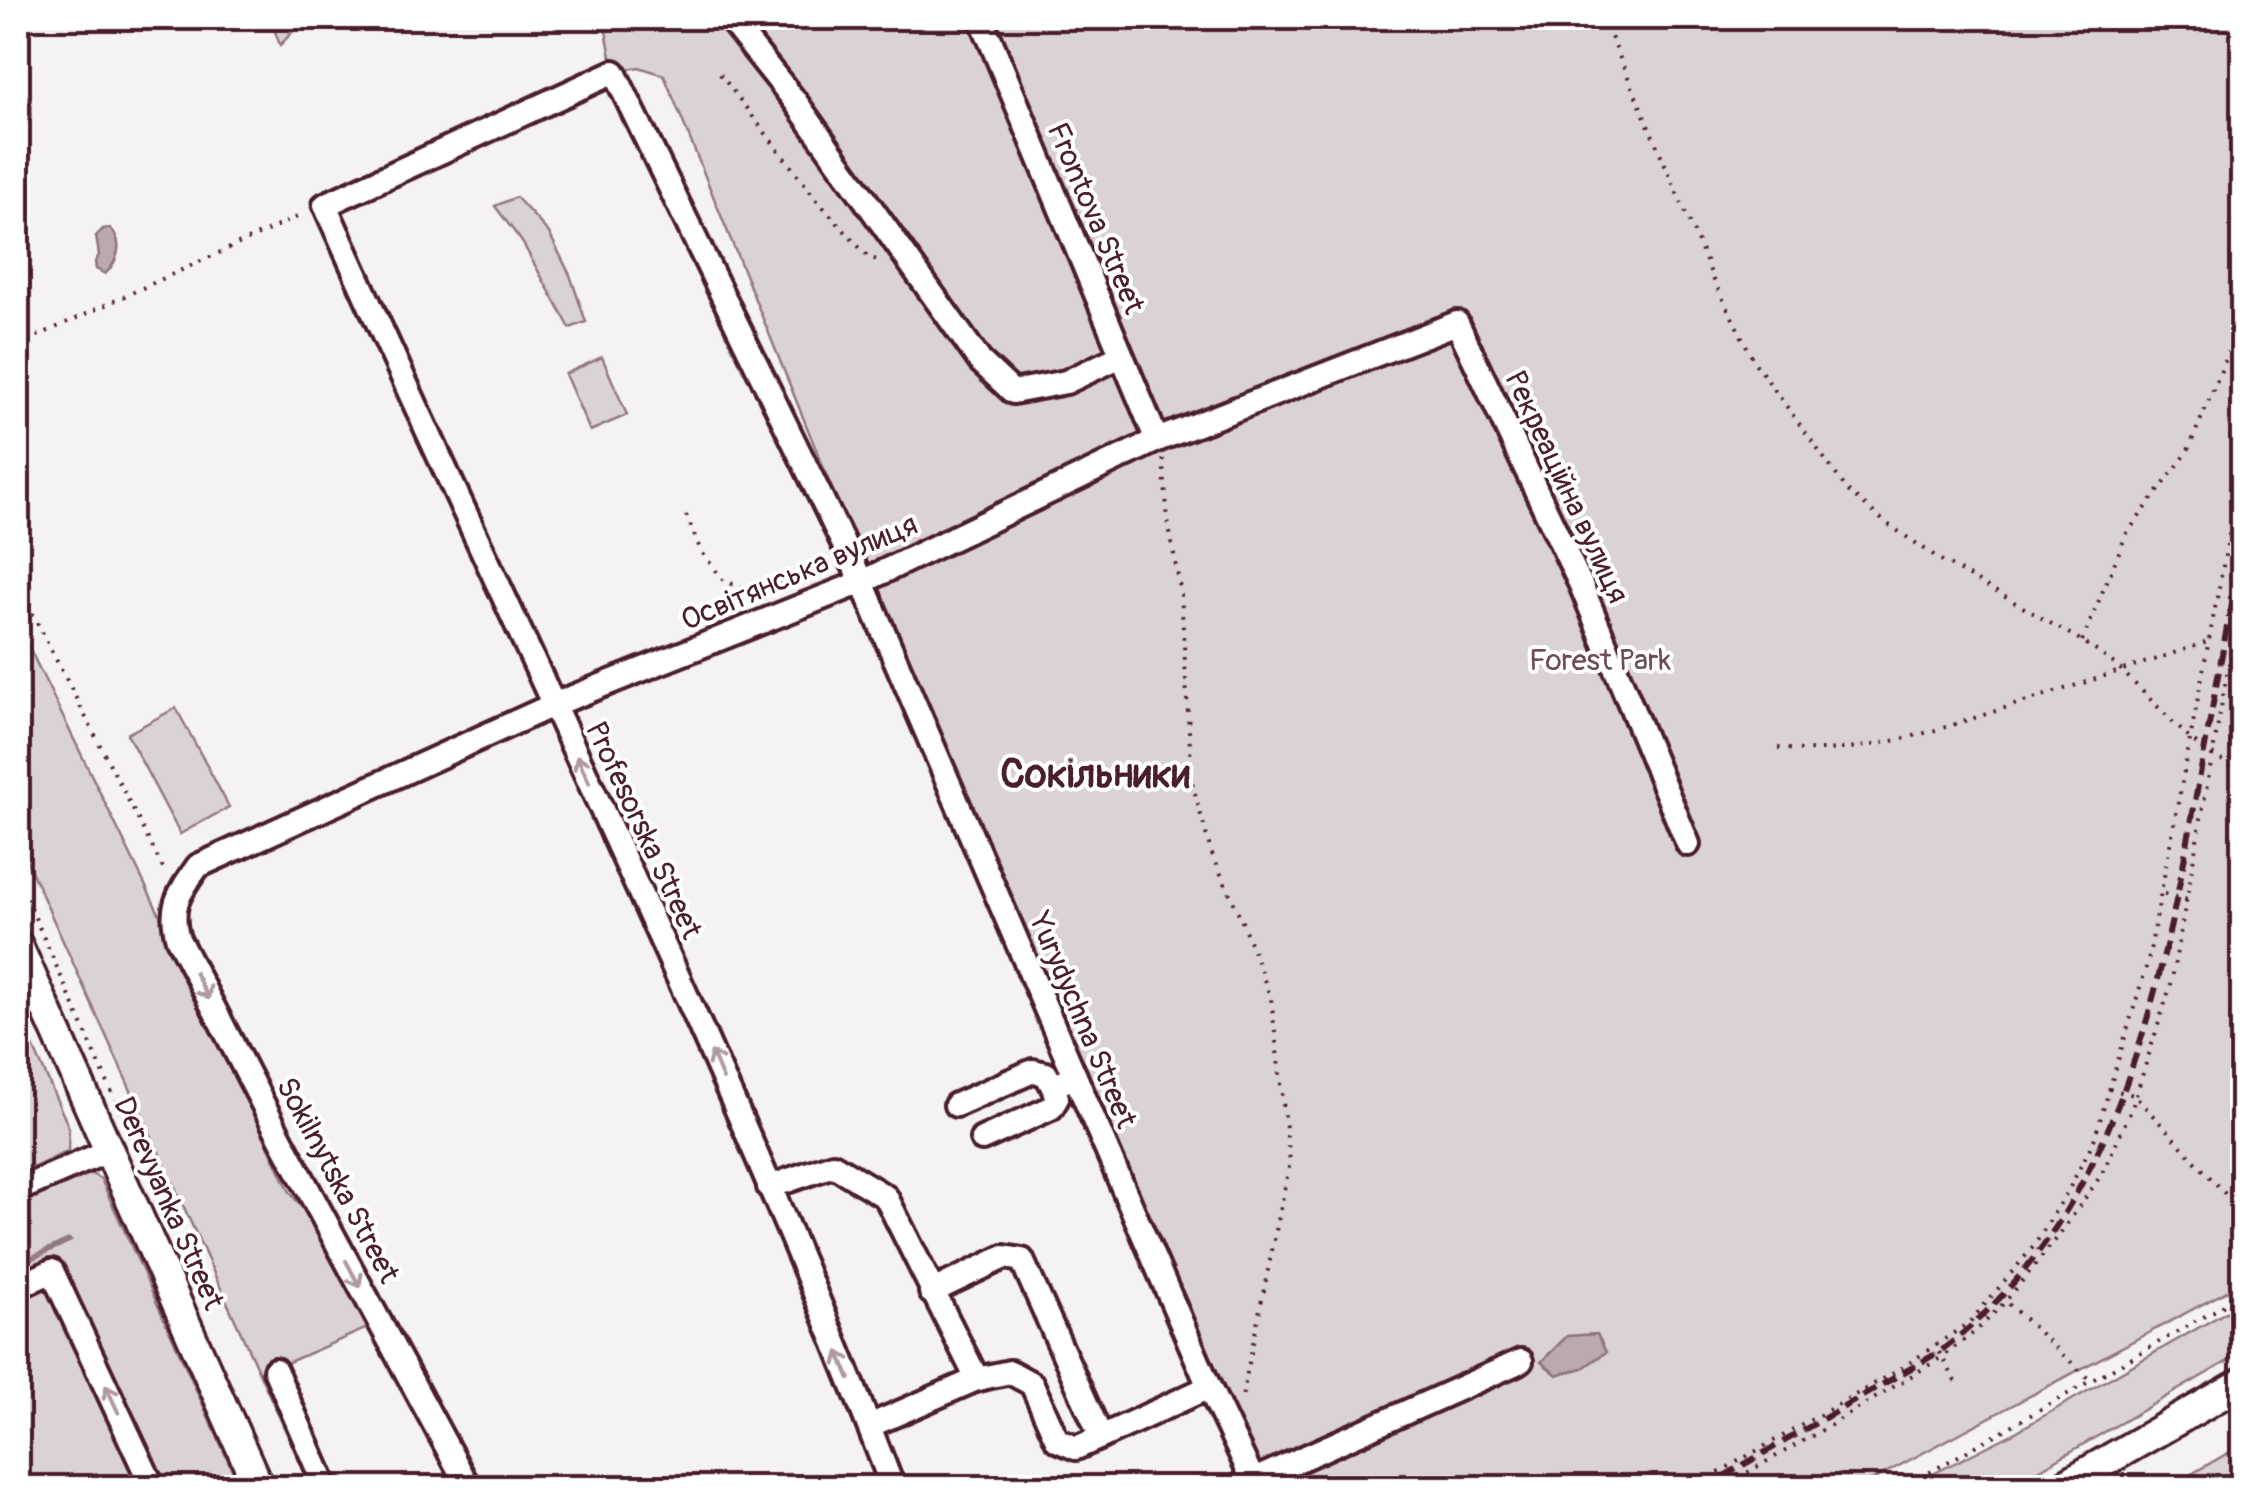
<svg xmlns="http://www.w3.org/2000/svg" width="2260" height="1505" viewBox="0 0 2260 1505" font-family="Pangolin,sans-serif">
  <rect width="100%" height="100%" fill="#f4f2f2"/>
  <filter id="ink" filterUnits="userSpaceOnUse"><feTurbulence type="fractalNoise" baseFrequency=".01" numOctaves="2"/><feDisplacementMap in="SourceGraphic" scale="20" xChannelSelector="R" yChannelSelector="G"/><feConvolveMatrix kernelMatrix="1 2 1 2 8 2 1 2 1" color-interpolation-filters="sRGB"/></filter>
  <g filter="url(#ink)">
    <g fill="#dbd2d5" stroke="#927880" stroke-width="2.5">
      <path d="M270,18H306L280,45Z"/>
      <path d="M613,18H2242V1283L1859,1487H1237L1250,1481L852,538L664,75L639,67L614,72L606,31Z"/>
      <path d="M516,197L549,233L570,275L586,322L570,328L522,242L495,206Z"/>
      <path d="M602,357L627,415L590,431L565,374Z"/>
      <path d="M18,625L174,944L290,1192L386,1320L282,1365L341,1487H311L18,842Z"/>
      <path d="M176,708L229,807L180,834L127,734Z"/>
      <path d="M18,1012L69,1128L68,1151L18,1175Z"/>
      <path d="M74,1174H91L101,1179L240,1487H18V1266L71,1241L69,1239L18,1263V1198Z"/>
      <path d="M2242,1303V1353L2009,1487H1907L2012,1434Z"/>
      <path d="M2242,1445V1487H2169Z"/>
    </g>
    <g fill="#baa9ae" stroke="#8d727a" stroke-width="2.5">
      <path d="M109,228C125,240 118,262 105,274L96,269L95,262L99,255L96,236L103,229Z"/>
      <path d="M1597,1334L1606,1352L1583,1368L1557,1375L1541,1362L1567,1336Z"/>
    </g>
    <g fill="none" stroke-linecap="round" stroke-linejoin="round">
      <defs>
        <g id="minor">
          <path d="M729,18L795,101L980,361L1013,392L1066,382L1121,356"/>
          <path d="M981,18L1157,440"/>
          <path d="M956,1105L1033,1071L1046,1074L1053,1087L1075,1076"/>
          <path d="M982,1139L1051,1108L1057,1098L1053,1087"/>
          <path d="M769,1187L833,1165L886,1197L977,1379L869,1426"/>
          <path d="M18,1190L110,1150"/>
          <path d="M18,1287L52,1271L153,1488"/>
          <path d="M931,1292L1004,1257L1022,1260L1101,1437L1076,1448L1057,1440L1032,1384L1010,1372L977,1379"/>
          <path d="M275,1370L326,1488"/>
          <path d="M1101,1437L1209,1387"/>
          <path d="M469,1488L281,1139L178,939C168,906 180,892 198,866L553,705L862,582L1157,440L1457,323L1581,585L1688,844"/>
          <path d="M893,1488C725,1051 515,632 325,205L614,72L862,582L1209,1387L1257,1488"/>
          <path d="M1236,1488L1521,1361"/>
        </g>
        <g id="major">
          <path d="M18,946L259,1488"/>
          <path d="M2059,1488L2242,1383"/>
        </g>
      </defs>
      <use href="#minor" stroke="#4a1f2b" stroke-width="30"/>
      <use href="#major" stroke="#4a1f2b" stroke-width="35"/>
      <g stroke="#4a1f2b" stroke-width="4" stroke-dasharray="2.5 8" stroke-linecap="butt">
        <path d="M1603,18L1716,285L1755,363L1848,491L1886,523L1944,562L2082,641L2116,665L2191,740L2242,774"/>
        <path d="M720,74L817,200L868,257L883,262"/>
        <path d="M18,345L304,214"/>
        <path d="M1163,459L1168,521L1181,594L1192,782L1211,852L1239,914L1271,998L1290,1162L1241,1402"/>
        <path d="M686,515L701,551L723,580L756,594L829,566"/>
        <path d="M18,585L166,874"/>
        <path d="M2082,641L2127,533L2187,453L2242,320"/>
        <path d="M1778,748C1860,758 1934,731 2011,706C2078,685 2144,663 2210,641"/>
        <path d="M18,879L125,1122"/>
        <path d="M2164,894L2189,900"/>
        <path d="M2109,1089L2134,1095L2242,1212"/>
        <path d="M2001,1297L2092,1382"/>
        <path d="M1939,1352L1957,1383"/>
        <path d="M282,1478L286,1488"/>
        <path d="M1691,1488L1897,1371L1970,1322L2034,1246L2069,1189L2094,1140L2148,961L2242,466"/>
        <path d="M1720,1488L1831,1425L1942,1357L1976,1331L2005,1302L2057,1238L2102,1174L2132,1108L2171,984L2242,592"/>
        <path d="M1902,1488L2242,1295"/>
      </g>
      <use href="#minor" stroke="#fff" stroke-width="22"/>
      <use href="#major" stroke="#fff" stroke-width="28"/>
      <path stroke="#4a1f2b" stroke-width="6" stroke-dasharray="15 8" stroke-linecap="butt" d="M1703,1488L1939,1352C2111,1224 2158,1006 2194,807C2210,720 2226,632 2242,545"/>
    </g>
    <defs><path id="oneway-shaft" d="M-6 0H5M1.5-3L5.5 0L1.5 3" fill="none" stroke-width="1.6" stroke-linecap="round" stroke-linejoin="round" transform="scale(2.5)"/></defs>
    <g stroke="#ae9aa0">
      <use href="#oneway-shaft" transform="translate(583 769) rotate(-115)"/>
      <use href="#oneway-shaft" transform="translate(202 986) rotate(63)"/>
      <use href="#oneway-shaft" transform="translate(717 1065) rotate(-113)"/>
      <use href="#oneway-shaft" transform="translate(353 1274) rotate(62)"/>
      <use href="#oneway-shaft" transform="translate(844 1365) rotate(-113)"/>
      <use href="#oneway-shaft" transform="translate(112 1399) rotate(-115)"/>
    </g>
  </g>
  <g text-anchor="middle" stroke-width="8" stroke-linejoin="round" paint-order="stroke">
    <g font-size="30" fill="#4a1f2b" stroke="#fff">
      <text transform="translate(1096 218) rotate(67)" y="10">Frontova Street</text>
      <text transform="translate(1567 487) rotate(65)" y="10">Рекреаційна вулиця</text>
      <text transform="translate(799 572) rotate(-23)" y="10">Освітянська вулиця</text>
      <text transform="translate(644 830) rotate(65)" y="10">Profesorska Street</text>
      <text transform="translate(1083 1020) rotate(67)" y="10">Yurydychna Street</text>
      <text transform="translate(338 1180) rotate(62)" y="10">Sokilnytska Street</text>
      <text transform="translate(169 1203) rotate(66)" y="10">Derevyanka Street</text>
    </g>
    <g font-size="30" fill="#6e4c56" stroke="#fff">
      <text x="1600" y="670">Forest Park</text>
    </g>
    <g font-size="40" font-weight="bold" fill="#4a1f2b" stroke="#fff">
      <text x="1095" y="787">Сокільники</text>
    </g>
  </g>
  <rect width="2260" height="1505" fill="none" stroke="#fff" stroke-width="60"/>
  <rect x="30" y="30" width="2200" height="1445" fill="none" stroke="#4a1f2b" stroke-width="4" filter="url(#ink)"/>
</svg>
